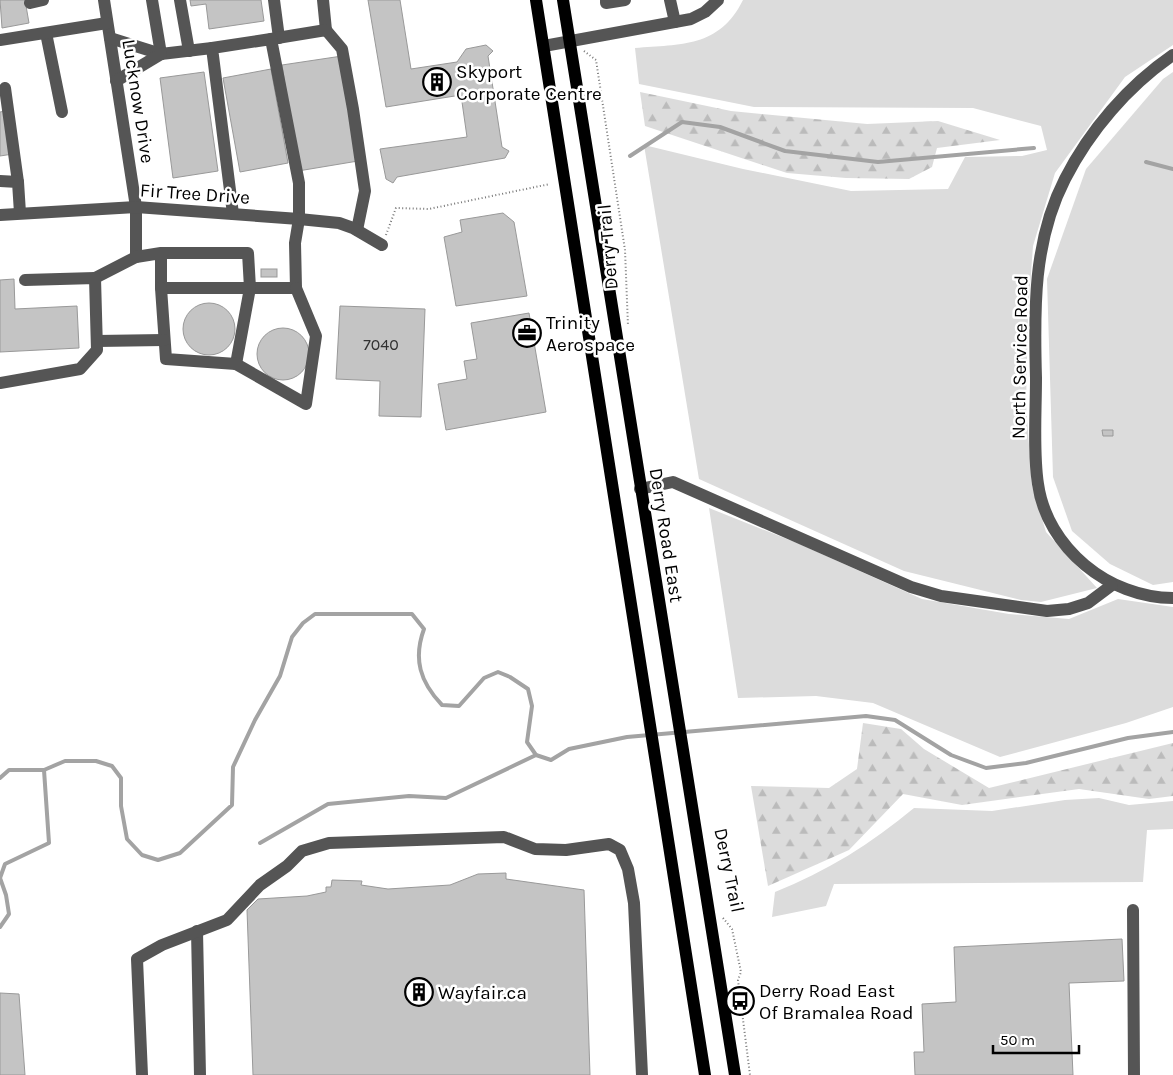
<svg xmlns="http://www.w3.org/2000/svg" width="1173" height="1075" viewBox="0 0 1173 1075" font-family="Karla,sans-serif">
  <defs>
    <pattern id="forest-firs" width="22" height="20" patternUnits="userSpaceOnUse" patternTransform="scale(1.25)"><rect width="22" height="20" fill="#dcdcdc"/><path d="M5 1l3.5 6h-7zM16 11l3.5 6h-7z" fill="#bbb"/></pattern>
  </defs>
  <rect width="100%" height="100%" fill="#fff"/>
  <g fill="#dcdcdc">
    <path d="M743,0H1173V45L1125,77L1055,173L1033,246L1028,314L1026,404L1032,486L1046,532L1097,588L1041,602L1021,600L904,571L699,479L644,145L743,169L851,191L948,189L965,157L1022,156L1047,150L1041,126L973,108L754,107L639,84L635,48C681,44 719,48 743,0Z"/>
    <path d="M1173,72V582L1153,585L1110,564L1072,531L1053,477L1047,279L1086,169L1163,79Z"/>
    <path d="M709,508L797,543L922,599L1009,614L1069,619L1118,599L1173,607V707L1126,723L1000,757L873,703L816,696L738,698Z"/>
    <path d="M1099,798L1129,805L1173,801V829L1147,830L1143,882L834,884L826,906L772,917L775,892C826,872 872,843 914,808L992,811L1065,800Z"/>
  </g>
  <g fill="url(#forest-firs)">
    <path d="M640,92L731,111L867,124L938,121L1000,140L937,148L932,167L909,179L846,178L787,173L645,126Z"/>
    <path d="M863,723L901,729L924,749L989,788L1173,743V796L1149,799L1079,789L962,805L903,794L849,850L768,886L751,786L829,788L857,769Z"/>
  </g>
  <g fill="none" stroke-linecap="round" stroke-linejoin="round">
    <g stroke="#a3a3a3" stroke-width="4">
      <path d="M630,156L682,122L720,127L785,151L878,162L1034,148"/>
      <path d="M1146,162L1173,169"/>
      <path d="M0,778L9,770H44L65,761H96L112,766L121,778V806L127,839L142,855L158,860L180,853L232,805L233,767L255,720L280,676L292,637L303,623L315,614H412L424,629C413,659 420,682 442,705L459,706L484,678L498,672L510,677L528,689L532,706L527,742L536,755L551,760L569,749L627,737L866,716L895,720L951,755L986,768L1026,763L1128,738L1173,732"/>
      <path d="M260,843L328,804L409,796L446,798L536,755"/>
      <path d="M0,927L9,914L6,895L0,878L5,864L49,843L44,770"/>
    </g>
  </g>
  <g fill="#c4c4c4" stroke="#999">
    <path d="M0,0H25L29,23L2,28Z"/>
    <path d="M190,0H261L264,21L209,29L206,4L191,6Z"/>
    <path d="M368,0H400L411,69L457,62L466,49L486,45L493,51L488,56L502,147L509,151L505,158L397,177L393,183L386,179L380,149L467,137L461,95L386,107Z"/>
    <path d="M342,56L358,161L298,171L282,65Z"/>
    <path d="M271,69L288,163L240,172L223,78Z"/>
    <path d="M204,72L218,171L173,178L160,78Z"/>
    <path d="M5,111L13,154L0,156V112Z"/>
    <path d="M503,213L514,222L527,296L456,306L444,237L462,232L460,220Z"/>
    <rect x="261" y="269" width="16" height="8"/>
    <path d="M14,279L15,309L77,306L79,348L0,352V280Z"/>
    <circle cx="209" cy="329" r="26"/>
    <path d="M340,306L425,309L421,417L379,416L380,381L336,379Z"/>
    <path d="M529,313L546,412L446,430L438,384L467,379L464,361L477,359L471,323Z"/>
    <circle cx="283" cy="354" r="26"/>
    <path d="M1102,430H1113V436H1103Z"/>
    <path d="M506,873V879L584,890L590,1075H253L247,910L258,899L307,896L326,892V887H331L332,880L362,881L361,885L388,889L450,885L478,874Z"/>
    <path d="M1122,939L1124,981L1069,983L1073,1075H915L914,1052H924L922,1004L956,1002L954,947Z"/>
    <path d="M0,993L19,994L25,1075H0Z"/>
  </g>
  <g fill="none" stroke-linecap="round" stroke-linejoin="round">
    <g stroke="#777" stroke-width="2" stroke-dasharray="1 2.5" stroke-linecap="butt">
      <path d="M584,51L596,60L625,250L628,326"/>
      <path d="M386,235L396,208L429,209L550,184"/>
      <path d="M723,918L732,929L741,972L738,980L750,1075"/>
    </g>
    <g stroke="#555" stroke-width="12">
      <path d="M104,0L136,207V257"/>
      <path d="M152,0L161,54"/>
      <path d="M180,0L189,51"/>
      <path d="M274,0L279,38"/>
      <path d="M323,0L326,30"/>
      <path d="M606,0V3L625,0"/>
      <path d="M670,0L675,22"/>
      <path d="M30,3L43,0"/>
      <path d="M46,33L62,112"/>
      <path d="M110,38L161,54L212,48"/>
      <path d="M271,39L326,30L342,49L353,109L365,191L357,230"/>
      <path d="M0,40L107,23"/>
      <path d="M544,46L691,19L705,12L718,0"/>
      <path d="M1173,55C1128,86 1090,130 1065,179C1033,241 1034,310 1036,378C1036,411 1033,452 1038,484C1047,548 1109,598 1173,598"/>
      <path d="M116,81L161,54"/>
      <path d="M5,88L18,182"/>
      <path d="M0,181L18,182L20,213"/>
      <path d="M233,214L212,48L271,39L299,183V219L295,243L296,288H250L236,364"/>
      <path d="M0,215L136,207L299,219L339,223L353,228L382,245"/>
      <path d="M95,278L136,257L161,253H248L250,288H161V253"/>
      <path d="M161,288L166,359L236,364L306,404L316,336L296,288"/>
      <path d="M97,341L164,340"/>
      <path d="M0,383L80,369L97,350L95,278L25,280"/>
      <path d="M640,489L673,482L911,587L941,596L1047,611L1069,609L1088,603L1112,585"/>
      <path d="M1133,910L1134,1075"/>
      <path d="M197,931L200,1075"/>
      <path d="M142,1075L137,959L162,945L227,920L260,885L287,866L302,851L329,843L504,837L535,849L566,850L609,844L620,850L628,869L634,903L642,1075"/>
    </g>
    <g stroke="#000" stroke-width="12">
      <path d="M536,0L705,1075"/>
      <path d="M563,0L735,1075"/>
    </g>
  </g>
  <defs>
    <symbol id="building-ring" viewBox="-11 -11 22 22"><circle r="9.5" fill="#fff" stroke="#000" stroke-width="1.5"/><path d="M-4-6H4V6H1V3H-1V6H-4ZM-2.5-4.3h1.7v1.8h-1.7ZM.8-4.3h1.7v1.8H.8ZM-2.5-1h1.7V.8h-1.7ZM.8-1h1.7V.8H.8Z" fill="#000"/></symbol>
    <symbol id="office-ring" viewBox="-11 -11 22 22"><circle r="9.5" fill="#fff" stroke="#000" stroke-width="1.5"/><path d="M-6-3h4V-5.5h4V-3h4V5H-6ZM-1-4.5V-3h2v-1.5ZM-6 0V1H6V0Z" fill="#000"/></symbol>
    <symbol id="bus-ring" viewBox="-11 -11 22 22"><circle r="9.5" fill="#fff" stroke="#000" stroke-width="1.5"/><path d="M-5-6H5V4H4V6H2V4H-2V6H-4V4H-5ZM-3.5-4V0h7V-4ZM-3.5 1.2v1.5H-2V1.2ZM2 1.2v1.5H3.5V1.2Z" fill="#000"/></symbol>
  </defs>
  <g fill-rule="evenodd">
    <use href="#building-ring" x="421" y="66" width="32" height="32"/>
    <use href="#office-ring" x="511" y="317" width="32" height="32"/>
    <use href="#building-ring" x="403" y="976" width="32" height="32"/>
    <use href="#bus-ring" x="724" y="985" width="32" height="32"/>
  </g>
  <g text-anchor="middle" stroke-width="5" stroke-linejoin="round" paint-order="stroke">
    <g font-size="16" fill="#313131">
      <text x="381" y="350">7040</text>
    </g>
    <g font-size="19" fill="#000" stroke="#fff" text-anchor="start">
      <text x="456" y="78">Skyport<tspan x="456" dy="22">Corporate Centre</tspan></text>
      <text x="546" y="329">Trinity<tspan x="546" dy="22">Aerospace</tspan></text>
      <text x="759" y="997">Derry Road East<tspan x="759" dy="22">Of Bramalea Road</tspan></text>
      <text x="438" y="999">Wayfair.ca</text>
    </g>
    <g font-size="19" fill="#000" stroke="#fff">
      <text transform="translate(139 101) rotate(81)" y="7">Lucknow Drive</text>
      <text transform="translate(195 193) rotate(4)" y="7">Fir Tree Drive</text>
      <text transform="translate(607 247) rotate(-95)" y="7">Derry Trail</text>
      <text transform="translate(1019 357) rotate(-89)" y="7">North Service Road</text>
      <text transform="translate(667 535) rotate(81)" y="7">Derry Road East</text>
      <text transform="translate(730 870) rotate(78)" y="7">Derry Trail</text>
    </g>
  </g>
  <path d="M993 1045v8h86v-8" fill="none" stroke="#000000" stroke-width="2.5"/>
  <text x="1000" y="1045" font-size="15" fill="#000000" stroke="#ffffff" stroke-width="4" paint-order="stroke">50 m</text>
</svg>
